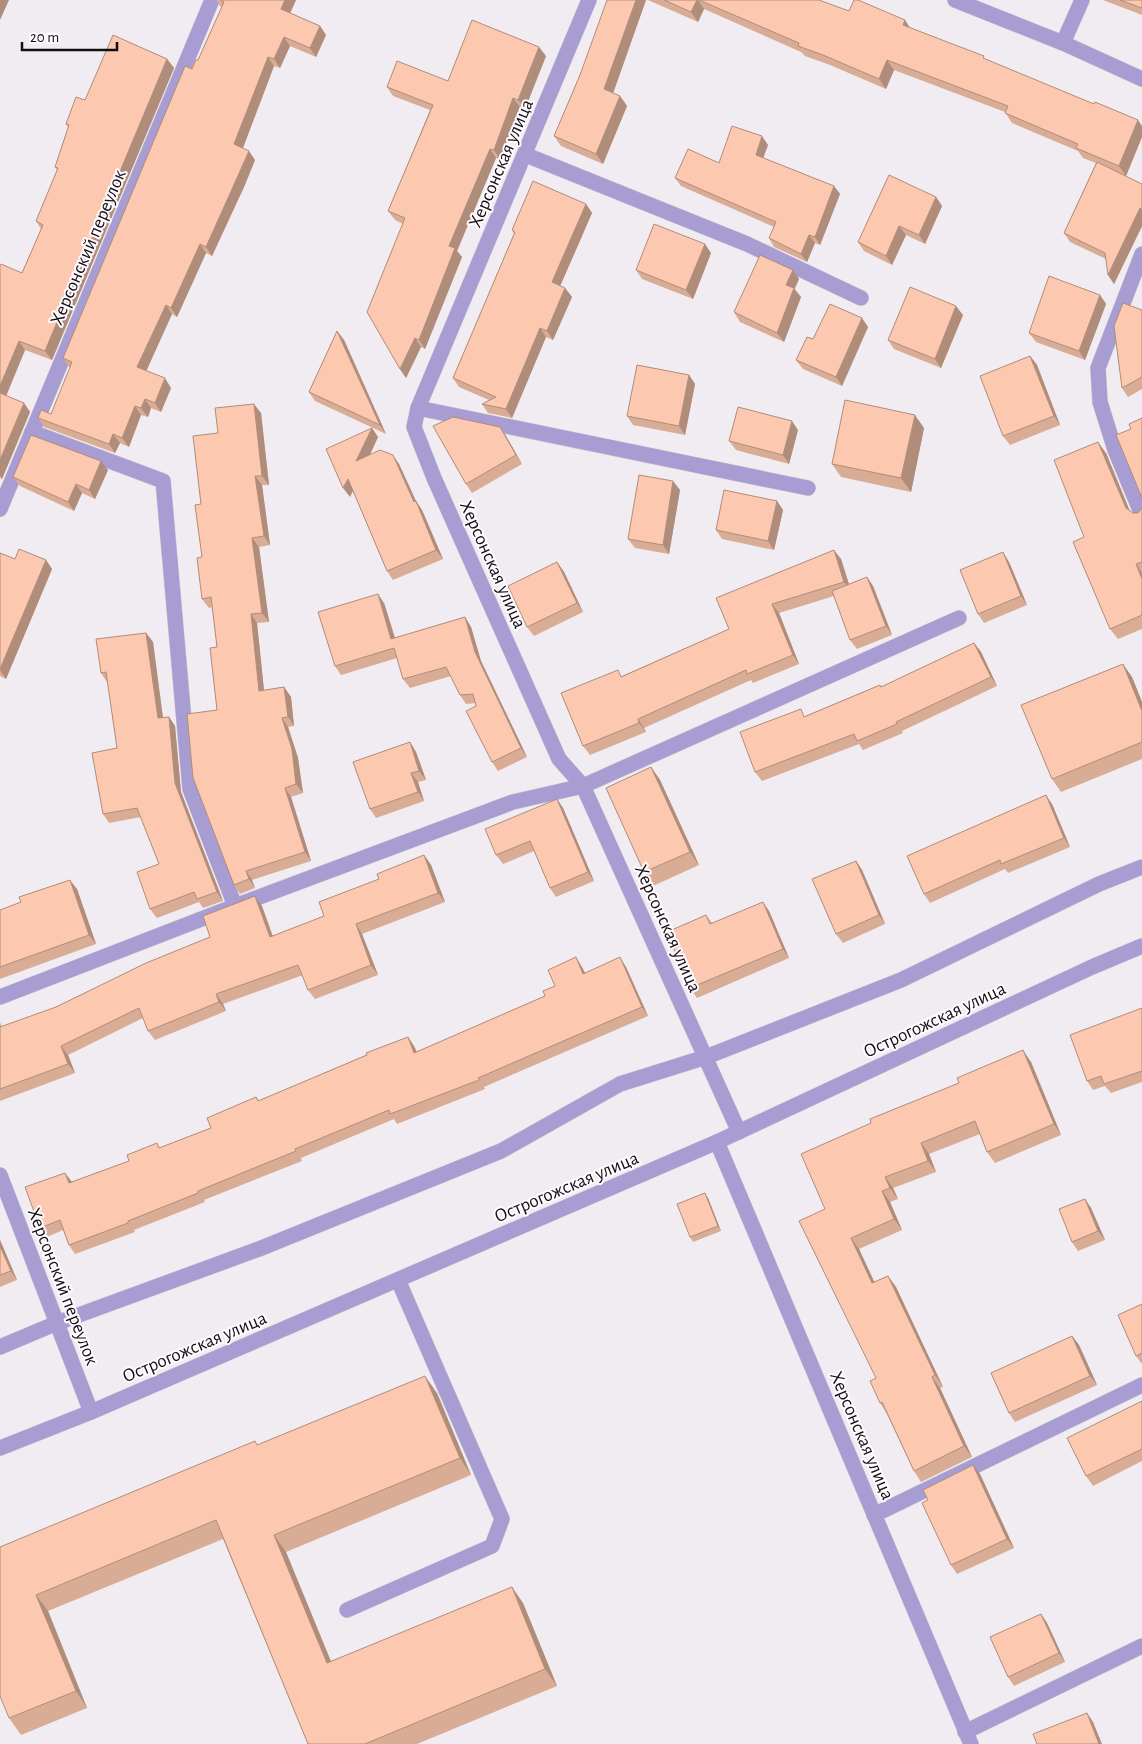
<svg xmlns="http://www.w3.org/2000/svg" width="1142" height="1744" viewBox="0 0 1142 1744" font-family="'Alegreya Sans',sans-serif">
  <rect width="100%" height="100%" fill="#f1ecf2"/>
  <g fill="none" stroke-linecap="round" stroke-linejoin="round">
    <defs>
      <g id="service">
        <path d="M526,155L747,244L861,298"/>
        <path d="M418,408L808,488"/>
        <path d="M32,432L163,481L190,789L235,906"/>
        <path d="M0,1347L57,1323L259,1249L501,1151L620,1084L706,1057L901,980L1099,884L1142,867"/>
        <path d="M874,1515L1142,1385"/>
        <path d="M347,1610L492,1546L502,1519L398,1280"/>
        <path d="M965,1732L1142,1646"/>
      </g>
      <g id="minor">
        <path d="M589,0L418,408L414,427L434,478L559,759L583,786L739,1132"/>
        <path d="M955,0L1063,43L1142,79"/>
        <path d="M1063,43L1082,0"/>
        <path d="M1142,254L1098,368L1100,402L1115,450L1142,515"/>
        <path d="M0,509L212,0"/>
        <path d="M0,997L235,906L513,802L583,786L959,618"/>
        <path d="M717,1142L971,1744"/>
        <path d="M0,1175L91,1412"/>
      </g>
      <path id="tertiary" d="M0,1448L91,1412L717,1142L1092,967L1142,946"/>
    </defs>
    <use href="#service" stroke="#cdc9ce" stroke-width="16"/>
    <use href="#minor" stroke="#cdc9ce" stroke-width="16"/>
    <use href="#tertiary" stroke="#cdc9ce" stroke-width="16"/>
    <use href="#service" stroke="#a89dd3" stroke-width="15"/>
    <use href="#minor" stroke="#a89dd3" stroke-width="15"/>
    <use href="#tertiary" stroke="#a89dd3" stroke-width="15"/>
  </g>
  <g fill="#d9ac96">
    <path d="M216,0H296L290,13L320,26L326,35L316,57L290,46L280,68L274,66L243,148L255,160L244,187L212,256L206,253L177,317L172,314L146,371L171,388L161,412L151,408L148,417L141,415L129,447L120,443L115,453L44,427L38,418L51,414L70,368L63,358L192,69L198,60L222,7L220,6Z"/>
    <path d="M646,0L613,93L620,96L627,106L603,164L561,146L554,136L580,75Z"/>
    <path d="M648,0H819L849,11L905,20L910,28L1142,126V137L1126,176L1112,170L1142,184V226L1114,284L1108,275L1106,259L1070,242L1064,233L1096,163L1083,158L1078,151L1012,123L1005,112L894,70L886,89L830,65L805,56L801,52L704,9L698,22Z"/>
    <path d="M1103,0H1142V15Z"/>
    <path d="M546,56L525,109L520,107L500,159L496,158L457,251L462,257L425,349L421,347L406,378L400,369L403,224L395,220L388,211L430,110L393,96L387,87L448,81Z"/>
    <path d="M167,59L174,68L52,360L25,350L6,396L24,403L30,412L2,479L0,478V266L22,273L41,229L36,221L57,170L55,167L68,127L66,124L85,100Z"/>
    <path d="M768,145L763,158L834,186L840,194L820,245L815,243L807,262L774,247L769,238L774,227L681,186L675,178L719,163Z"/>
    <path d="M936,197L942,206L925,244L906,235L892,265L864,251L858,242Z"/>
    <path d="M586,204L592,213L560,286L565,288L572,297L553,340L546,337L512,418L488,413L482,404L489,400L459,387L453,378L514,234L512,230Z"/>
    <path d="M711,253L693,299L642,279L636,270Z"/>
    <path d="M793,270L799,279L795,289L801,297L784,342L740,322L734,312Z"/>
    <path d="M1100,295L1106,304L1085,360L1036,342L1029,333Z"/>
    <path d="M1142,310V389L1128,397L1122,388Z"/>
    <path d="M963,315L941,368L894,349L888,340Z"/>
    <path d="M862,318L868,327L842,386L803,369L796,360L813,339Z"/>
    <path d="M337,331L344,340L386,434L315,401L309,392Z"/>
    <path d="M1030,356L1037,365L1060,425L1010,445L1003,436Z"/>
    <path d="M689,375L695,384L685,435L633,425L627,416Z"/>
    <path d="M261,413L269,485H262L270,545L259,547L269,622L257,623L264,690L284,687L291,697L294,726L288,727L298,758L303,793L291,797L311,861L252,880L255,888L240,894L234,885L217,710V647L212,607L209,608L202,599L201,504L218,433Z"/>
    <path d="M500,427L506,436L522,464L472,493L466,484Z"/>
    <path d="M372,428L378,437L370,454L399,464L416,501L422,510L443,559L393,580L387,571L353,491L350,497Z"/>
    <path d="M924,428L911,492L841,477L832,464Z"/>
    <path d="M798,430L789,464L736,450L729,441Z"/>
    <path d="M1106,453L1130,511L1133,513H1138L1142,508V629L1118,639L1110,629L1084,537Z"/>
    <path d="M108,470L95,499L82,493L74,511L20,486L13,477Z"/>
    <path d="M680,490L669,554L635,548L628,539Z"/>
    <path d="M777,501L783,510L774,550L722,539L716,530Z"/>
    <path d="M0,553L15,559L46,560L52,569L6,679L0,676V677Z"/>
    <path d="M841,559L849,584L867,577L873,586L892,635L857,649L850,640L834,596L779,613L799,664L753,683L751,680L644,728L646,732L590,755L583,746L622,676L729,629Z"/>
    <path d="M557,562L564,572L583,612L534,636L527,627Z"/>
    <path d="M1009,562L1027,605L984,623L978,614Z"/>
    <path d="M384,603L395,638L465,617L471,627L481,661L527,757L498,771L492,762L476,703L466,704L460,695L451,676L410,688L403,679L397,658L341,675L335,666Z"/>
    <path d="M146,633L153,642L163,717H169L175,726L181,792L223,901L203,908L199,902L157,918L150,909L159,864L141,817L109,823L103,814L117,748L108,682H107L101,673Z"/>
    <path d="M974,643L981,652L997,686L902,731L903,733L863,750L859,744L762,781L755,772L805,716L880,685L882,687Z"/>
    <path d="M1132,677L1142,702V759L1061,792L1052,779Z"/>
    <path d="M410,742L416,752L426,780L418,782L424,801L376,818L370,809Z"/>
    <path d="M651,767L660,780L699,865L653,886L644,872Z"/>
    <path d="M557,799L563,808L594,881L556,897L550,888L534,851L503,864L496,855Z"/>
    <path d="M1052,804L1070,847L1008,873L1005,869L930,903L924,894Z"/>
    <path d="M424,855L431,865L445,902L362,934L378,975L315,999L308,990L303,975L223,1004L226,1011L155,1040L148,1031L143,1018L68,1055L75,1073L0,1101V1022L2,1027L56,1007L210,937L262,906L273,936L324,916L379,879Z"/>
    <path d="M856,861L862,870L885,924L843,943L836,934Z"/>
    <path d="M77,889L96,944L0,979V910Z"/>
    <path d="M769,911L789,958L697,998L690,988L706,915L712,923Z"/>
    <path d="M582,967L585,973L626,967L648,1016L484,1087L485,1089L397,1124L394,1119L301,1158L302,1161L204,1200L205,1202L134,1230L135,1232L75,1254L69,1245L63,1230L47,1237L40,1228L72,1182L129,1161L157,1143L160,1148L211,1128L256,1097L259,1101L408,1037L414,1046L417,1052L545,996L555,986Z"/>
    <path d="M1142,1008V1082L1111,1093L1105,1086L1093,1090L1087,1081L1134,1012Z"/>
    <path d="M1031,1062L1061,1135L995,1163L987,1152L980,1134L929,1154L936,1172L893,1188L898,1199L890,1202L902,1230L859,1249L874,1282L888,1276L896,1287L943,1387L940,1388L972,1457L921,1482L914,1471L887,1414L880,1403L876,1378L825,1209Z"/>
    <path d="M708,1198L721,1231L693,1242L690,1237Z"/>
    <path d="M1085,1199L1091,1208L1105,1240L1078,1251L1072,1242Z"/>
    <path d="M0,1240L17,1280L0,1287Z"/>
    <path d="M1142,1304V1364L1136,1356Z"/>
    <path d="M1072,1336L1079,1345L1097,1385L1015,1422L1009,1413Z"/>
    <path d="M437,1393L471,1475L286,1552L331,1661L523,1603L557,1686L417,1744H308L223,1539L48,1611L87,1708L21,1735L9,1718L0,1547L258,1445Z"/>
    <path d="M1142,1401V1461L1093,1486L1086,1476Z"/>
    <path d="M980,1474L1014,1548L957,1574L951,1565Z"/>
    <path d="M1041,1614L1047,1623L1065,1662L1014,1686L1008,1677Z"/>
  </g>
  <g fill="#b08c7a">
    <path d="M0,0H9L0,20Z"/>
    <path d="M285,0H296L288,18L281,9Z"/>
    <path d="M636,0H646L611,99L604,89Z"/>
    <path d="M697,0H698L704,9L698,22L691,12Z"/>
    <path d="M905,20L911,30L903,25Z"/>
    <path d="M320,26L326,35L316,57L310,48Z"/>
    <path d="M284,37L290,46L280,68L274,59Z"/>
    <path d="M539,47L546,56L525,109L518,100Z"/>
    <path d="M268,57L274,66L241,153L234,144Z"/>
    <path d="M167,59L174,68L52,360L45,351Z"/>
    <path d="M887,60L894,70L886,89L879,79Z"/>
    <path d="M620,96L627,106L603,164L596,154Z"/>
    <path d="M513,98L520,107L500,159L494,150Z"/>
    <path d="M1138,120L1142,126V137L1126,176L1119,166Z"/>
    <path d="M762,136L768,145L761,164L756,155Z"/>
    <path d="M490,149L496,158L457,251L462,257L425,349L419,340L449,246Z"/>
    <path d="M249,151L255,160L244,187L212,256L206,247Z"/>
    <path d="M834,186L840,194L820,245L815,237Z"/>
    <path d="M936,197L942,206L925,244L919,235Z"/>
    <path d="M586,204L592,213L558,291L552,282Z"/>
    <path d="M1140,208L1142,211V226L1114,284L1108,275Z"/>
    <path d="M899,226L906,235L892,265L886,256Z"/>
    <path d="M809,235L815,243L807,262L801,254Z"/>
    <path d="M200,244L206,253L177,317L171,308Z"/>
    <path d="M705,244L711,253L693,299L686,290Z"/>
    <path d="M793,270L799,279L794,289L801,297L784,342L777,333L786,285Z"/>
    <path d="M565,288L572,297L553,340L547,331Z"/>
    <path d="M1100,295L1106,304L1085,360L1079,351Z"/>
    <path d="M166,305L172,314L144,376L137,367Z"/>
    <path d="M956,306L963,315L941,368L935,359Z"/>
    <path d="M862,318L868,327L842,386L836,377Z"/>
    <path d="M540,328L546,337L512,418L506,409Z"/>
    <path d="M337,331L344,340L386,434L380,425Z"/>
    <path d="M415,338L421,347L406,378L400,369Z"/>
    <path d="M19,341L25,350L4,401L0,396V386Z"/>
    <path d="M1030,356L1037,365L1060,425L1054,416Z"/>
    <path d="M689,375L695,384L685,435L679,426Z"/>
    <path d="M165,378L171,388L161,412L155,403Z"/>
    <path d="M145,399L151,408L148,417L141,408Z"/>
    <path d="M24,403L30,412L2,479L0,475V460Z"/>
    <path d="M254,404L261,413L269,485L262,476Z"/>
    <path d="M135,406L141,415L129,447L122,438Z"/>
    <path d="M915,415L924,428L911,492L901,478Z"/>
    <path d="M792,421L798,430L789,464L783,455Z"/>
    <path d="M500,427L506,436L522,464L516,455Z"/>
    <path d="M372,428L378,437L363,470L356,461Z"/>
    <path d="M113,434L120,443L115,453L109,444Z"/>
    <path d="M1098,442L1106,453L1133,519L1126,508Z"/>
    <path d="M393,455L399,464L420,510L416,501L422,510L443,559L436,550Z"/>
    <path d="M101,461L108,470L95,499L89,490Z"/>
    <path d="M255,476L262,485L270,545L264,536Z"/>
    <path d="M348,479L354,488L350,497L343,488Z"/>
    <path d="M673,481L680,490L669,554L663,545Z"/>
    <path d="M76,484L82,493L74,511L68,502Z"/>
    <path d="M777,501L783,510L774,550L768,541Z"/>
    <path d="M252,538L259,547L269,622L262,613Z"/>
    <path d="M834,550L841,559L851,591L844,582Z"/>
    <path d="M1003,552L1009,562L1027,605L1021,596Z"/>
    <path d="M46,560L52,569L6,679L0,670Z"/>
    <path d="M557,562L564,572L583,612L577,603Z"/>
    <path d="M1136,564L1142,573V579Z"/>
    <path d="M867,577L873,586L892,635L886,626Z"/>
    <path d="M378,594L384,603L398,648L391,639Z"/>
    <path d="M772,604L779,613L799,664L793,655Z"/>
    <path d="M251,614L257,623L265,700L259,691Z"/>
    <path d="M465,617L471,627L481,661L527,757L521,748L475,652Z"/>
    <path d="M146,633L153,642L164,727L158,718Z"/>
    <path d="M974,643L981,652L997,686L991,677Z"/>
    <path d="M1123,664L1132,677L1142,702V711Z"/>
    <path d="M284,687L291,697L294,726L288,717Z"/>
    <path d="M169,717L175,726L181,792L223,901L217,892L175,783Z"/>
    <path d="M282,718L288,727L298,758L303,793L296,784Z"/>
    <path d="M638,719L644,728L646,732L639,723Z"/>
    <path d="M410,742L416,752L426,780L419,771Z"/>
    <path d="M651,767L660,780L699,865L690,852Z"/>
    <path d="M411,773L418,782L424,801L418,792Z"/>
    <path d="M285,788L291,797L311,861L305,852Z"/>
    <path d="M1046,795L1052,804L1070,847L1064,838Z"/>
    <path d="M557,799L563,808L594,881L588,872Z"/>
    <path d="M424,855L431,865L445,902L438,893Z"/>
    <path d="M856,861L862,870L885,924L879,915Z"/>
    <path d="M246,871L252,880L255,888L249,879Z"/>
    <path d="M70,880L77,889L96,944L89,935Z"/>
    <path d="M255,896L262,906L276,947L270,937Z"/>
    <path d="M763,902L769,911L789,958L783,949Z"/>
    <path d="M356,924L362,934L378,975L371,965Z"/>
    <path d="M576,957L582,967L590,983L583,974Z"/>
    <path d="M620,957L626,967L648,1016L642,1007Z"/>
    <path d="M216,994L223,1004L226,1011L219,1002Z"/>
    <path d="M408,1037L414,1046L421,1062L414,1053Z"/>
    <path d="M61,1046L68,1055L75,1073L68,1064Z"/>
    <path d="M1023,1050L1031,1062L1061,1135L1054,1124Z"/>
    <path d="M921,1143L929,1154L936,1172L928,1161Z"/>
    <path d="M65,1173L72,1182L69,1183Z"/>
    <path d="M885,1177L893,1188L898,1199L890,1188Z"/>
    <path d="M882,1191L890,1202L902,1230L894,1219Z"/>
    <path d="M705,1193L708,1198L721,1231L718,1226Z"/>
    <path d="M1085,1199L1091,1208L1105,1240L1098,1231Z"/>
    <path d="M851,1238L859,1249L880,1294L872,1283Z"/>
    <path d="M0,1240L17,1280L11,1271L0,1246Z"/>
    <path d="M888,1276L896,1287L943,1387L935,1375Z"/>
    <path d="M1072,1336L1079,1345L1097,1385L1090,1376Z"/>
    <path d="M425,1376L437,1393L471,1475L460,1458Z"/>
    <path d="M932,1377L940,1388L972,1457L964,1446Z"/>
    <path d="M973,1465L980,1474L1014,1548L1007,1539Z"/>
    <path d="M274,1535L286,1552L338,1679L327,1663Z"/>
    <path d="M512,1587L523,1603L557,1686L545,1669Z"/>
    <path d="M36,1595L48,1611L87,1708L76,1691Z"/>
    <path d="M1041,1614L1047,1623L1065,1662L1059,1653Z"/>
    <path d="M1087,1713L1093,1722L1102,1744H1099Z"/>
  </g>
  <g fill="#fcc8af" stroke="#b08c7a">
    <path d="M221,0H285L281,9L320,26L310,48L284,37L274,59L268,57L234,144L249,151L237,178L206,247L200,244L171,308L166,305L137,367L165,378L155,403L145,399L141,408L135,406L122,438L113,434L109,444L38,418L41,410L51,414L72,362L63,358L185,66L192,69L196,60H198L224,2Z"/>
    <path d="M607,0H636L604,89L620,96L596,154L554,136L580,75Z"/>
    <path d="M664,0H697L691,12Z"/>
    <path d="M699,0H819L849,11L854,0H858L905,20L903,25L984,56L983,58L1094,104L1095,102L1138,120L1119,166L1076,148L1078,144L1005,113L1008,106L887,60L879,79L823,55L798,46L799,43Z"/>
    <path d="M1120,0H1142V8Z"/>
    <path d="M472,20L539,47L518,100L513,98L494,150L490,149L449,246L455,248L419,340L415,338L400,369L367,312L405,218L388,211L433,105L387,87L397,61L448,81Z"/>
    <path d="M113,35L167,59L45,351L19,341L0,386V266L1,264L22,273L43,225L36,221L58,168L55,167L69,125L66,124L76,97L85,100Z"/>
    <path d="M732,126L762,136L756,155L834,186L815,237L809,235L801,254L769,238L776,222L675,178L688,149L719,163Z"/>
    <path d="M1097,162L1142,184V210L1140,208L1108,275L1105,253L1064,233Z"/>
    <path d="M889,175L936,197L919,235L899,226L886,256L858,242Z"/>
    <path d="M533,181L586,204L552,282L565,288L547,331L540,328L506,409L482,404L496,397L453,378L515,232L512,230Z"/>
    <path d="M654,224L705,244L686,290L636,270Z"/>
    <path d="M760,255L793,270L786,285L794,288L777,333L734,312Z"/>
    <path d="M1049,276L1100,295L1079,351L1029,333Z"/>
    <path d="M910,287L956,306L935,359L888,340Z"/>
    <path d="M1123,303L1142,310V377L1122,388L1114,326Z"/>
    <path d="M830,304L862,318L836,377L796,360L807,337L813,339Z"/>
    <path d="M337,331L380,425L309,392Z"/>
    <path d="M1030,356L1054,416L1003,436L980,376Z"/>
    <path d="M637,365L689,375L679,426L627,416Z"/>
    <path d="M0,393L24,403L0,460Z"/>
    <path d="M845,400L915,415L901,478L832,464Z"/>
    <path d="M254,404L262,476H255L264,536L252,538L262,613L251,614L259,691L284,687L288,717L282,718L292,749L296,784L285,788L305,852L246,871L249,879L234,885L193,778L187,714L217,710L210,648L217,647L211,597L202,599L197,558L202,557L195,505L201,504L193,436L218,433L215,408Z"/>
    <path d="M738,407L792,421L783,455L729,441Z"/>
    <path d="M453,417L500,427L516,455L466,484L433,426Z"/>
    <path d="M1142,418V498L1116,435L1131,429L1129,424Z"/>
    <path d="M372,428L356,461L380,450L393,455L414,502L416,501L436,550L387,571L348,479L343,488L326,449Z"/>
    <path d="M31,435L101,461L89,490L76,484L68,502L13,477Z"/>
    <path d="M1098,442L1126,508L1133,513H1138L1142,508V562L1136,564L1142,579V615L1110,629L1073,542L1084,537L1054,460Z"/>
    <path d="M639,475L673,481L663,545L628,539Z"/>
    <path d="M724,490L777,501L768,541L716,530Z"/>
    <path d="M19,549L46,560L0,669V553L15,559Z"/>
    <path d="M834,550L844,582L772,604L793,655L747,674L746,670L638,719L639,723L583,746L561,693L618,670L621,677L729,629L716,598Z"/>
    <path d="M1003,552L1021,596L978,614L960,570Z"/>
    <path d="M557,562L577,603L527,627L508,586Z"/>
    <path d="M867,577L886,626L850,640L832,591Z"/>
    <path d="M378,594L391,639L465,617L475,652L521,748L492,762L466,711L476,706L473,694L460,695L446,667L403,679L394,648L335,666L318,612Z"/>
    <path d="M146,633L158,718L169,717L175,783L217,892L197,899L194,892L150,909L137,872L159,864L137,808L103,814L92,753L117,748L106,672L101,673L96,639Z"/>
    <path d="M974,643L991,677L896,722L897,724L857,741L854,734L755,772L740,732L801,709L804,717L880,685L881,687Z"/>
    <path d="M1123,664L1142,711V742L1052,779L1021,705Z"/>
    <path d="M410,742L419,771L411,773L418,792L370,809L353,762Z"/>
    <path d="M651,767L690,852L644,872L606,788Z"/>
    <path d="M1046,795L1064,838L1001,864L1000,860L924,894L907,856Z"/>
    <path d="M557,799L588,872L550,888L530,841L496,855L485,829Z"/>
    <path d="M424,855L438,893L356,924L371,965L308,990L298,965L216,994L219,1002L148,1031L139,1008L61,1046L68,1064L0,1089V1027L56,1007L146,963L210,937L203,916L255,896L270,937L324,916L319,902L379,879L377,874Z"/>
    <path d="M856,861L879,915L836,934L812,879Z"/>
    <path d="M70,880L89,935L0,967V910L21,902L19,897Z"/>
    <path d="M763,902L783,949L690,988L667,932L706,915L710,924Z"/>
    <path d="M576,957L583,974L620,957L642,1007L478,1078L479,1080L390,1114L389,1110L295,1149L296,1151L198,1191V1193L128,1221V1223L69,1245L60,1220L40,1228L25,1187L65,1173L69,1183L129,1161L127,1155L157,1143L159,1148L211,1128L207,1118L256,1097L258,1101L367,1055L366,1053L408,1037L414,1053L545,996L543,991L555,986L548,970Z"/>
    <path d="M1142,1008V1071L1104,1084L1101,1076L1087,1081L1070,1035Z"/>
    <path d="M1023,1050L1054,1124L987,1152L975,1121L921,1143L928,1161L885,1177L890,1188L882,1191L894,1219L851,1238L872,1283L888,1276L935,1375L932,1377L964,1446L914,1471L882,1402L880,1403L870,1381L876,1378L799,1221L825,1209L801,1154L871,1123L870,1119L959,1083L957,1078Z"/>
    <path d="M705,1193L718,1226L690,1237L677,1204Z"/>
    <path d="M1085,1199L1098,1231L1072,1242L1059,1209Z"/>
    <path d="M0,1246L11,1271L0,1275Z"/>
    <path d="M1142,1304V1353L1136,1356L1118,1315Z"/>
    <path d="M1072,1336L1090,1376L1009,1413L991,1373Z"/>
    <path d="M425,1376L460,1458L274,1535L327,1663L512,1587L545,1669L365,1744H308L216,1520L36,1595L76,1691L9,1718L0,1696V1547L255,1441L257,1445Z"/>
    <path d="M1142,1401V1449L1086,1476L1067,1438Z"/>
    <path d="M973,1465L1007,1539L951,1565L922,1503L928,1500L923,1490Z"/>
    <path d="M1041,1614L1059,1653L1008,1677L990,1637Z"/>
    <path d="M1087,1713L1099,1744H1037L1033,1734Z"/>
  </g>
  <g text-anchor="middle" stroke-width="4" stroke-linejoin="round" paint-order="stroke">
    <g font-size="19" fill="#110f11" stroke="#fefaff">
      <text transform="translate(500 163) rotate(-67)" y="7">Херсонская улица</text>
      <text transform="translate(87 247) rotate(-67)" y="7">Херсонский переулок</text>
      <text transform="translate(494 564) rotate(66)" y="7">Херсонская улица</text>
      <text transform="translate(669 928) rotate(66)" y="7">Херсонская улица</text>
      <text transform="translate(934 1019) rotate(-25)" y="7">Острогожская улица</text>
      <text transform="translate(566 1186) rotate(-23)" y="7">Острогожская улица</text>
      <text transform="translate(64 1286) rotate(69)" y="7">Херсонский переулок</text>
      <text transform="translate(194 1346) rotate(-23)" y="7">Острогожская улица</text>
      <text transform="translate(863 1435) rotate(67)" y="7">Херсонская улица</text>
    </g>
  </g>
  <path d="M22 42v8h95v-8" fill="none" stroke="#110f11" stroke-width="2.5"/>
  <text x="30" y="42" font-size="15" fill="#110f11" stroke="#fefaff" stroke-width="4" paint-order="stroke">20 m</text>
</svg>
